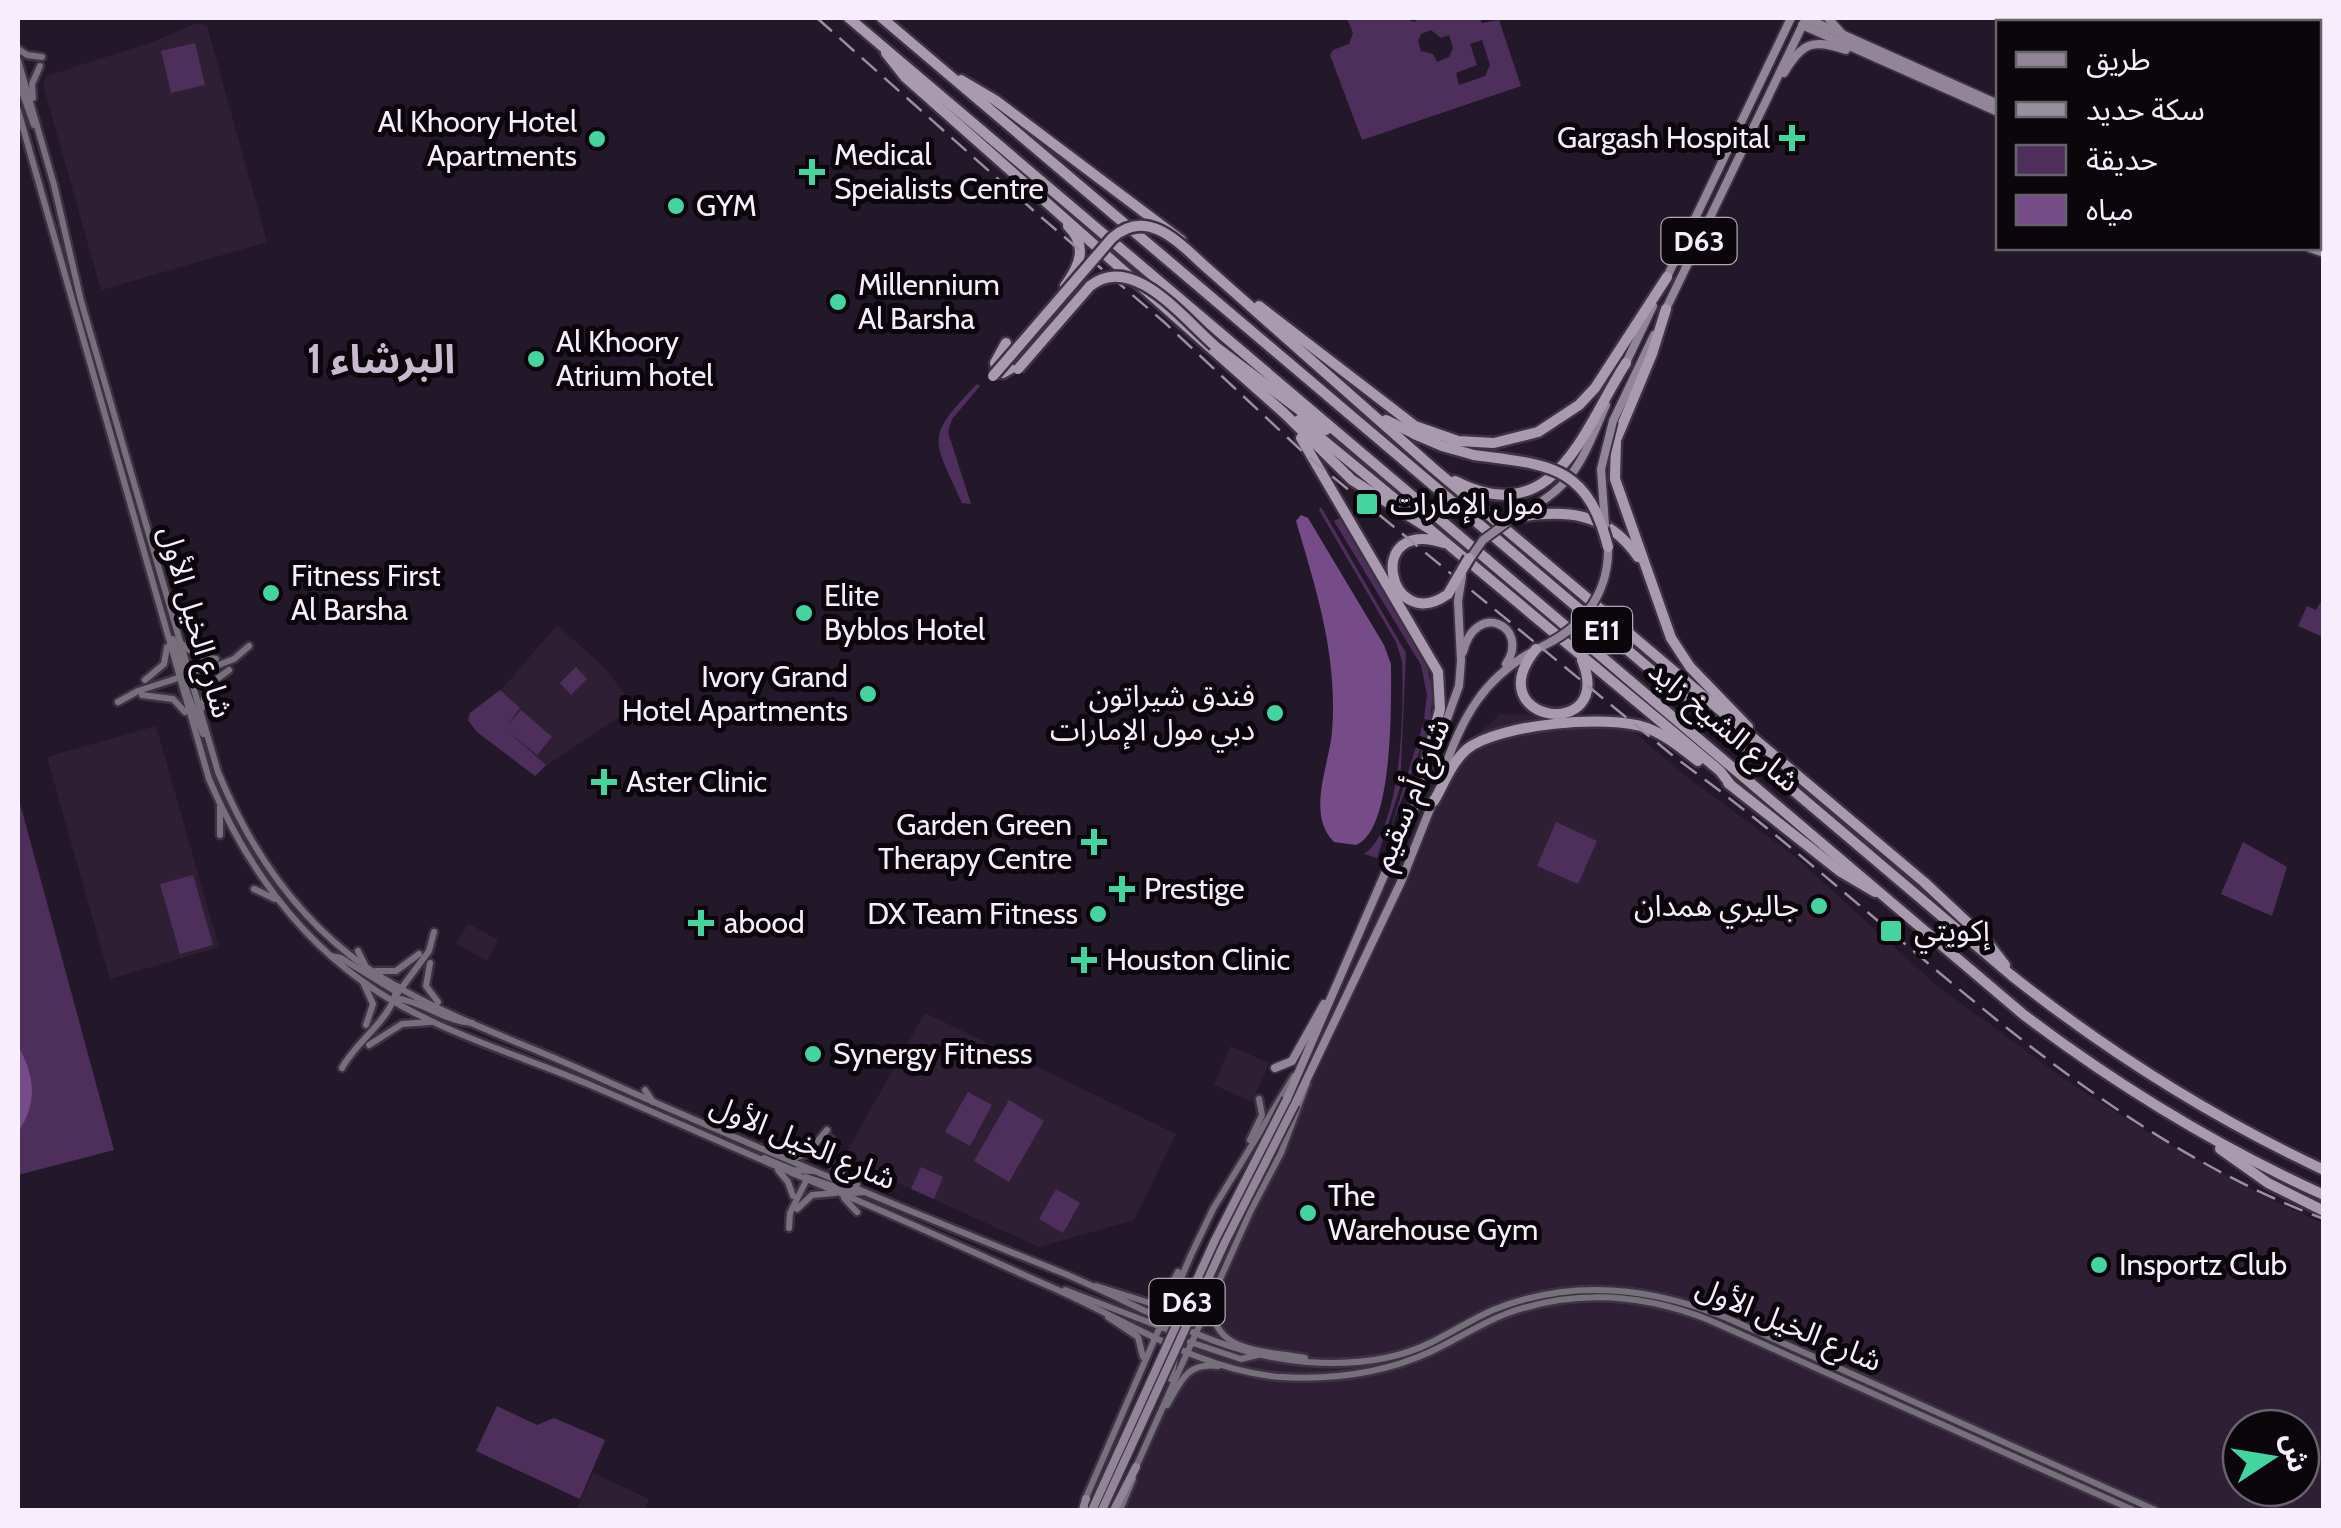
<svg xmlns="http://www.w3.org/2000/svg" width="2341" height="1528" viewBox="0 0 2341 1528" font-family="Cabin,'Noto Sans Arabic',sans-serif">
  <rect width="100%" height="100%" fill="#231829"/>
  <g fill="#2e1f35" fill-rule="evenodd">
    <path d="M197,23L207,26L267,242L101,290L43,85L47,76L152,42Z"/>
    <path d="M557,625L605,668L634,707L547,765L535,776L477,732L468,717L502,689Z"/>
    <path d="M1500,714L1615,716L1687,777L1792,854L1936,985L2066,1080L2154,1136L2278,1203L2323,1223V1510H1114L1259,1167L1432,776ZM2241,1428H2301V1488H2241Z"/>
    <path d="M156,726L219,947L110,979L47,757Z"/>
    <path d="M469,924L498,940L487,961L455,943Z"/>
    <path d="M925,1013L1176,1134L1134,1220L1039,1247L843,1158Z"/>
    <path d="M1230,1046L1269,1063L1252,1102L1214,1085Z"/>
    <path d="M593,1473L649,1499L644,1510H576Z"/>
  </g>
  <g fill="#4e2f5c" fill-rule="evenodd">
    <path d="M1347,18H1405L1414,22L1421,18H1479L1482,23L1499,20L1521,86L1362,140L1330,55L1333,50L1349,44L1353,33ZM1431,30L1441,38L1449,35L1453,48L1449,57L1437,62L1433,54L1421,51L1418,41L1421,34ZM1482,40L1490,65L1485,76L1459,85L1456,73L1477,65L1470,44Z"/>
    <path d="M195,43L205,85L171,93L161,51Z"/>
    <path d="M977,384L980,386L952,419L948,432L971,504L962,503C933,437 924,439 977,384Z"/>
    <path d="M1321,507L1406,653L1400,788L1377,858L1364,854C1403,829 1404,704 1402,661L1396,642L1319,510Z"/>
    <path d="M1340,518L1426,662L1433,692L1430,720L1424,719L1427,695L1421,665L1334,521Z"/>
    <path d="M2320,603L2323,604V637L2298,626L2307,606L2316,610Z"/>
    <path d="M576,667L587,679L571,695L560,683Z"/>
    <path d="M500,690L520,708L507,725L521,710L552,737L537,755L504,728L546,765L535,776L477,732L468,720L470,713Z"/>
    <path d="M1423,724L1429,725L1389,834Z"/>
    <path d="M18,796L114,1150L18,1175Z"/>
    <path d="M1556,822L1597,841L1578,884L1537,866Z"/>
    <path d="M2243,842L2287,867L2272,916L2221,894Z"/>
    <path d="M193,875L213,945L180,954L160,884Z"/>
    <path d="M968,1092L992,1105L970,1146L945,1132Z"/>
    <path d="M1009,1100L1044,1121L1009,1182L974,1161Z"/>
    <path d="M921,1167L943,1177L934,1199L911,1189Z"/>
    <path d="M1056,1189L1080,1203L1063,1233L1039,1219Z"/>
    <path d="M497,1406L537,1425L554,1418L605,1440L580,1499L476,1451Z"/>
  </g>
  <g fill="#754b88">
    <path d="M1301,515L1308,518L1384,645L1391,664C1391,701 1394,831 1356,845L1334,842C1306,814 1329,766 1332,732C1338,657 1317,592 1296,521Z"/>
    <path d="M18,1046C35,1076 38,1103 18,1132Z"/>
  </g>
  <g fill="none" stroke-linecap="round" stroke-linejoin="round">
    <defs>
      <g id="secondary">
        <path d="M18,49L27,55L42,57"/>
        <path d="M18,60L54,185L81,301L218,772C250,850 296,918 366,967C429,1011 506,1036 575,1067C735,1139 896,1206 1058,1271C1141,1305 1215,1355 1307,1362C1350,1365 1393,1362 1432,1342C1453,1332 1472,1319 1493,1310C1571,1278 1651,1287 1727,1318L2155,1510"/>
        <path d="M18,81L34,125"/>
        <path d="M33,98L32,84L40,66"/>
        <path d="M18,110L209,779C243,859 291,930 362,981C430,1030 512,1052 588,1084C672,1120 755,1158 840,1193C911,1223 981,1256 1051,1287C1125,1319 1199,1371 1281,1377C1333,1380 1385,1373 1432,1351C1458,1339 1481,1323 1508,1313C1575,1289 1644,1294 1709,1320L2133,1510"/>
        <path d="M173,639L186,678"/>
        <path d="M182,644L195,655L216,659"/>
        <path d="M181,676L203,734"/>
        <path d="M188,677L234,659L249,646"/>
        <path d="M145,680L164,664L167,647"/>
        <path d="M142,695L173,699L185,712"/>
        <path d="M118,702L138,691L181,677"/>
        <path d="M202,708L206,687L229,670"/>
        <path d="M220,835V807"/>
        <path d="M254,889L275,899"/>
        <path d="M358,951L365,965"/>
        <path d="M331,956L341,958L398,993"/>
        <path d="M430,963L426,986L438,1002"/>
        <path d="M376,971H396L419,954"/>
        <path d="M363,982L373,1004L366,1025"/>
        <path d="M400,990L429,951L434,932"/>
        <path d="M394,998C422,1001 444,1021 472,1023"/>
        <path d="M369,1045L402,1024L430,1022"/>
        <path d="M342,1068C357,1040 394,1018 397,986"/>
        <path d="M645,1090L653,1102"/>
        <path d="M831,1139L828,1152L831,1165L857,1185"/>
        <path d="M1250,1140L1262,1115L1259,1099"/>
        <path d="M764,1158L793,1170L814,1171"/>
        <path d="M791,1159L807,1154L827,1130"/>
        <path d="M778,1170L788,1182L793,1196"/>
        <path d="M806,1177L854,1193L865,1192"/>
        <path d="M844,1198L857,1212"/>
        <path d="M797,1209L812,1195L835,1193"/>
        <path d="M789,1228L790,1213L807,1179"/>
        <path d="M1096,1286L1153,1304L1165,1297L1178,1272"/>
        <path d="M1065,1290L1174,1332"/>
        <path d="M1212,1303C1212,1354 1264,1350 1305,1358"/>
        <path d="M1108,1317L1138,1337L1143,1357"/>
        <path d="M1170,1325V1315L1180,1289"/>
        <path d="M1190,1342L1241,1359L1258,1355"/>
        <path d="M1171,1379L1176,1352"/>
        <path d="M1167,1405C1181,1381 1187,1362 1218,1366"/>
        <path d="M1136,1467L1251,1210L1281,1153L1307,1083"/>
        <path d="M1085,1500L1191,1255L1213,1209L1294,1076"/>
        <path d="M1120,1510L1133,1479"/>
      </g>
      <g id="primary">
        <path d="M1806,18L1998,104"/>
        <path d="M1828,18L1843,35"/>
        <path d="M1802,25L1998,112"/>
        <path d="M1784,73C1802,43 1812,38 1846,50"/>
        <path d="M2318,230L2324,225"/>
        <path d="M2318,242L2324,244"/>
        <path d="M2310,248L2324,253"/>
        <path d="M1666,279L1791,18"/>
        <path d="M1664,313L1806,18"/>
        <path d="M1625,365L1653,306"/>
        <path d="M1613,421L1654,335"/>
        <path d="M1518,515C1575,487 1582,460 1606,405"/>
        <path d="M1463,652C1476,599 1531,627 1506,664"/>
        <path d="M1440,781C1462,717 1483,674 1547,644"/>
        <path d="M1423,785L1459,686L1461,661L1458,601"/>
        <path d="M1275,1068L1292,1061L1324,1004"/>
        <path d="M1287,1099L1416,802"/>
        <path d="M1295,1104L1401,882L1434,799"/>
        <path d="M1083,1510L1086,1499"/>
        <path d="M1114,1510L1136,1467"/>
      </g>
      <g id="highway">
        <path d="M849,18L2024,1015C2118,1086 2216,1146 2324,1195"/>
        <path d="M882,18L2011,975C2108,1052 2211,1117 2324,1170"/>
        <path d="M886,53L905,77L1284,413L1352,480L1428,528"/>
        <path d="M961,80L995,100L1181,240"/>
        <path d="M1207,268L1433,468L1924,882L1985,939L2005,965"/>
        <path d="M1065,286C1080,265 1088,246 1068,226"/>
        <path d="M1259,306L1415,426L1458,441L1494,443L1538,432L1579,405L1595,388L1667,277"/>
        <path d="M1666,309L1652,354L1616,440L1615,479L1671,638L1690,667L1748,727"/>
        <path d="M1006,343L995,363L997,370L1003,373L1010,369L1053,317"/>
        <path d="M1216,347L1326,430"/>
        <path d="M1299,420L1406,508"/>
        <path d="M1386,420L1419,436"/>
        <path d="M1414,434L1442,446L1474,455"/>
        <path d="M1301,438L1438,672L1440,709L1414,807"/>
        <path d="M1455,481C1555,533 1585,426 1626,363"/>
        <path d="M1513,518C1563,509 1607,511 1638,557"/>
        <path d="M1426,526L1720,771L1730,784"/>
        <path d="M1444,543C1363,516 1388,637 1448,594"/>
        <path d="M1536,649C1476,723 1616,743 1582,660"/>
        <path d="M1728,783L1841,872L1875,892"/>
        <path d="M1434,801C1444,784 1451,763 1467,749C1498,724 1609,714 1647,728C1666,735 1682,749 1698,761"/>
        <path d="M2220,1149L2268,1183L2324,1211"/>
      </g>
    </defs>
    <use href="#secondary" stroke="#3c3242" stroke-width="11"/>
    <use href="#primary" stroke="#3c3242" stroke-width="12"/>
    <use href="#highway" stroke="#3c3242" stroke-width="15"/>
    <use href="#secondary" stroke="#786f7d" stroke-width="6"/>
    <use href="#primary" stroke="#928598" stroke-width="8"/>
    <use href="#highway" stroke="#a99ab0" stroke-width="10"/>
    <path stroke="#99909e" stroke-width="2.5" stroke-dasharray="20 10" stroke-linecap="butt" d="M817,18L1034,211L1164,322L1305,454L1677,759C1890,913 2072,1124 2324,1219"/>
    <defs>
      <g id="primary-bridge">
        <path d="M1605,525L1601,469L1613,421"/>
        <path d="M1467,563L1483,540L1513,518"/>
        <path d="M1458,601L1462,576"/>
        <path d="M1547,644C1586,624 1610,590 1608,544"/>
        <path d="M1093,1508L1215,1240L1287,1099"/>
        <path d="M1102,1510L1225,1242L1295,1104"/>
      </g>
      <g id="highway-bridge">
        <path d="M1018,369L1090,286C1132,252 1183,318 1214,345"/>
        <path d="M993,376L1112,238C1148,206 1180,244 1207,268"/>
        <path d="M1474,455C1547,465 1587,463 1608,547"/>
        <path d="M1448,594L1469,558"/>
      </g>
    </defs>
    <use href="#primary-bridge" stroke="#3c3242" stroke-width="12" stroke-linecap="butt"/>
    <use href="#highway-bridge" stroke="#3c3242" stroke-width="15" stroke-linecap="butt"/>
    <use href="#primary-bridge" stroke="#928598" stroke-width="8"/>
    <use href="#highway-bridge" stroke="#a99ab0" stroke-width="10"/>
  </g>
  <g fill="#43d4a0" stroke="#0a060c" stroke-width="4">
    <path d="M1787 123h10v10h10v10h-10v10h-10v-10h-10v-10h10z"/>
    <circle cx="597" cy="139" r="10"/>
    <path d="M807 157h10v10h10v10h-10v10h-10v-10h-10v-10h10z"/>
    <circle cx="676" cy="206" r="10"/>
    <circle cx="838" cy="302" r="10"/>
    <circle cx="536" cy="359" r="10"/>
    <rect x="1355" y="492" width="24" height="24" rx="5"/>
    <circle cx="271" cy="593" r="10"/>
    <circle cx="804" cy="613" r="10"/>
    <circle cx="868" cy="694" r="10"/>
    <circle cx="1275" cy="713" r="10"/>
    <path d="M599 767h10v10h10v10h-10v10h-10v-10h-10v-10h10z"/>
    <path d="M1089 827h10v10h10v10h-10v10h-10v-10h-10v-10h10z"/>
    <path d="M1117 874h10v10h10v10h-10v10h-10v-10h-10v-10h10z"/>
    <circle cx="1819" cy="906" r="10"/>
    <circle cx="1098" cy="914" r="10"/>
    <path d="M696 908h10v10h10v10h-10v10h-10v-10h-10v-10h10z"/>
    <rect x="1879" y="919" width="24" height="24" rx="5"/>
    <path d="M1079 945h10v10h10v10h-10v10h-10v-10h-10v-10h10z"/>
    <circle cx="813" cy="1054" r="10"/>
    <circle cx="1308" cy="1213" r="10"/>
    <circle cx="2099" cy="1265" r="10"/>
  </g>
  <g text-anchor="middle" stroke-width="10" stroke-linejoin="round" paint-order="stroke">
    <g fill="#0a060c" stroke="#afa8b3" stroke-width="2.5">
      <rect x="1661.5" y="218" width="75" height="46" rx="8"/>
      <rect x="1572" y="607" width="60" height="46" rx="8"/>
      <rect x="1149.5" y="1279" width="75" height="46" rx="8"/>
    </g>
    <g font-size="28" font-weight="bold" fill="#f6eefa">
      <text x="1699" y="251">D63</text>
      <text x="1602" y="640">E11</text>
      <text x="1187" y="1312">D63</text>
    </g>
    <g font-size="30" fill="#f6eefa" stroke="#0a060c" text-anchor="start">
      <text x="577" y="132" text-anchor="end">Al Khoory Hotel<tspan x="577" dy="34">Apartments</tspan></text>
      <text x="1770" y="148" text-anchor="end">Gargash Hospital</text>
      <text x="834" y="165">Medical<tspan x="834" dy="34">Speialists Centre</tspan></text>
      <text x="696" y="216">GYM</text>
      <text x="858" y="295">Millennium<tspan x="858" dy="34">Al Barsha</tspan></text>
      <text x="556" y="352">Al Khoory<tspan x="556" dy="34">Atrium hotel</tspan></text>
      <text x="1390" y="514">مول الإمارات</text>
      <text x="291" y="586">Fitness First<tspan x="291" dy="34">Al Barsha</tspan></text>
      <text x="824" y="606">Elite<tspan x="824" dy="34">Byblos Hotel</tspan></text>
      <text x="848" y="687" text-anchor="end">Ivory Grand<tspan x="848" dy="34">Hotel Apartments</tspan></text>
      <text x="1255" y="706" text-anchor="end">فندق شيراتون<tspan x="1255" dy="34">دبي مول الإمارات</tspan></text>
      <text x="626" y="792">Aster Clinic</text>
      <text x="1072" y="835" text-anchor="end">Garden Green<tspan x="1072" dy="34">Therapy Centre</tspan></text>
      <text x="1144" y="899">Prestige</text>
      <text x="1799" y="916" text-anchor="end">جاليري همدان</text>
      <text x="1078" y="924" text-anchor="end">DX Team Fitness</text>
      <text x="724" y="933">abood</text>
      <text x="1914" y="941">إكويتي</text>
      <text x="1106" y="970">Houston Clinic</text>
      <text x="833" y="1064">Synergy Fitness</text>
      <text x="1328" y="1206">The<tspan x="1328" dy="34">Warehouse Gym</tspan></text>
      <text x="2119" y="1275">Insportz Club</text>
    </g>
    <g font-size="30" fill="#f6eefa" stroke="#0a060c">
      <text transform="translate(196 622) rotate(74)" y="10">شارع الخيل الأول</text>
      <text transform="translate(1724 726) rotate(40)" y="10">شارع الشيخ زايد</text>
      <text transform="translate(1411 794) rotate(-68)" y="10">شارع أم سقيم</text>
      <text transform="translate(803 1142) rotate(23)" y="10">شارع الخيل الأول</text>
      <text transform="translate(1789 1324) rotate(23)" y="10">شارع الخيل الأول</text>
    </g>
    <g font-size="40" font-weight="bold" fill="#c9bad0" stroke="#0a060c">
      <text x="381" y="373">البرشاء 1</text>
    </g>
  </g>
  <rect width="2341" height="1528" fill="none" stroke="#f6eefa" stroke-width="40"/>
  <rect x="1996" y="20" width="325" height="230" fill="#0a060c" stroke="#68636b" stroke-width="2.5"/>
  <rect x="2016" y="52" width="50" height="15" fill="#928598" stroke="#68636b" stroke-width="2.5"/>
  <text x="2086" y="70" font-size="30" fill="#f6eefa">طريق</text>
  <rect x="2016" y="102" width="50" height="15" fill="#99909e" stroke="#68636b" stroke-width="2.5"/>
  <text x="2086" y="120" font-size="30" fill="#f6eefa">سكة حديد</text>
  <rect x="2016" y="145" width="50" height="30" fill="#4e2f5c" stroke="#68636b" stroke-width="2.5"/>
  <text x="2086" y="170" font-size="30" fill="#f6eefa">حديقة</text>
  <rect x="2016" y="195" width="50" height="30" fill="#754b88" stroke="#68636b" stroke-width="2.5"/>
  <text x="2086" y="220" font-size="30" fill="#f6eefa">مياه</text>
  <g transform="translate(2271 1458) rotate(78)"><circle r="48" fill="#0a060c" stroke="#68636b" stroke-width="2.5"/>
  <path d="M0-8L18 38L0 25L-18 38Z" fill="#43d4a0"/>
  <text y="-15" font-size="28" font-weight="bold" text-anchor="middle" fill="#f6eefa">ش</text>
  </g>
</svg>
